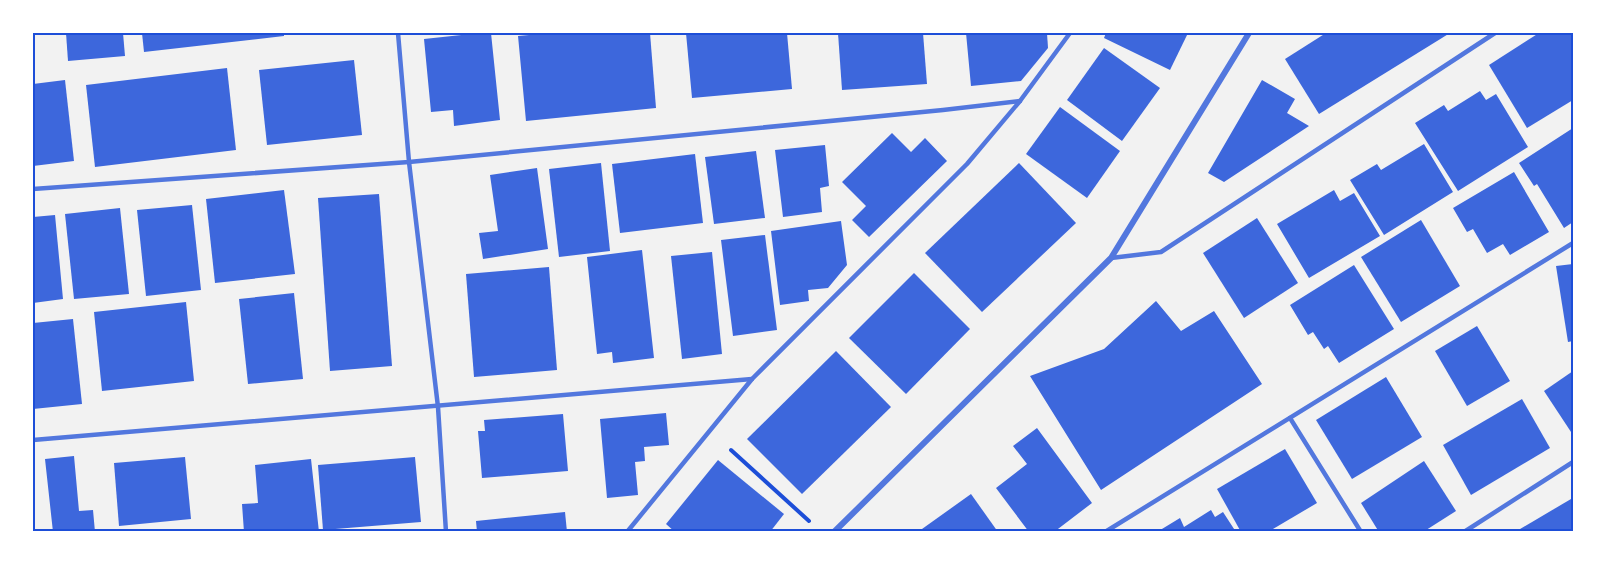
<svg xmlns="http://www.w3.org/2000/svg" width="1606" height="565" viewBox="0 0 1606 565" font-family="'PT Sans Narrow',sans-serif">
  <rect width="100%" height="100%" fill="#f2f2f2"/>
  <g fill="#3d67dc">
    <path d="M66,33H123L125,56L68,61Z"/>
    <path d="M142,33H284V36L144,52Z"/>
    <path d="M480,33H491L500,120L454,126L453,110L431,112L424,39Z"/>
    <path d="M551,33H650L656,108L526,121L518,36Z"/>
    <path d="M686,33H787L792,89L692,98Z"/>
    <path d="M838,33H923L927,84L842,90Z"/>
    <path d="M966,33H1047L1048,48L1021,81L971,86Z"/>
    <path d="M1106,33H1188L1170,70L1104,38Z"/>
    <path d="M1326,33H1450L1319,114L1285,59Z"/>
    <path d="M1539,33H1570L1573,38V100L1527,128L1489,65Z"/>
    <path d="M1104,48L1160,88L1122,141L1067,100Z"/>
    <path d="M354,60L362,135L267,145L259,70Z"/>
    <path d="M227,68L236,150L95,167L86,85Z"/>
    <path d="M65,80L74,161L33,166V84Z"/>
    <path d="M1262,80L1295,99L1287,113L1309,126L1224,182L1208,173Z"/>
    <path d="M1480,91L1486,100L1496,94L1528,147L1458,191L1415,123L1444,105L1448,111Z"/>
    <path d="M1060,107L1120,151L1087,198L1026,154Z"/>
    <path d="M1573,128V222L1564,228L1537,184L1534,186L1519,163Z"/>
    <path d="M892,133L911,152L925,138L947,161L869,237L852,220L866,206L842,182Z"/>
    <path d="M1424,144L1453,192L1384,235L1350,180L1377,164L1381,170Z"/>
    <path d="M825,145L829,186L820,188L822,212L783,217L775,150Z"/>
    <path d="M756,151L765,218L714,224L705,157Z"/>
    <path d="M695,154L703,223L620,233L612,164Z"/>
    <path d="M601,163L610,251L559,257L549,169Z"/>
    <path d="M1019,163L1076,223L982,312L925,253Z"/>
    <path d="M537,168L548,249L483,259L479,233L498,231L490,175Z"/>
    <path d="M1514,172L1549,232L1510,255L1503,244L1487,253L1473,229L1467,232L1453,208Z"/>
    <path d="M284,190L295,274L215,283L206,199Z"/>
    <path d="M1334,190L1340,201L1354,193L1380,236L1309,278L1277,224Z"/>
    <path d="M379,194L392,366L330,371L318,198Z"/>
    <path d="M192,205L201,290L146,296L137,210Z"/>
    <path d="M120,208L129,294L74,299L65,214Z"/>
    <path d="M55,215L63,299L33,303V217Z"/>
    <path d="M1257,218L1298,283L1244,318L1203,253Z"/>
    <path d="M1421,220L1460,286L1401,322L1361,257Z"/>
    <path d="M841,221L847,265L828,288L808,290L809,301L780,305L771,231Z"/>
    <path d="M765,235L777,330L733,336L721,240Z"/>
    <path d="M642,250L654,358L613,363L612,352L597,354L587,257Z"/>
    <path d="M712,252L722,354L682,359L671,256Z"/>
    <path d="M1573,264V341L1568,342L1556,266Z"/>
    <path d="M1354,265L1394,329L1339,363L1328,346L1324,349L1313,332L1308,335L1290,305Z"/>
    <path d="M549,267L557,370L474,377L466,274Z"/>
    <path d="M914,273L970,329L906,394L849,338Z"/>
    <path d="M294,293L303,379L248,384L239,299Z"/>
    <path d="M1156,301L1181,331L1214,311L1262,384L1101,490L1030,376L1104,349Z"/>
    <path d="M186,302L194,381L102,391L94,312Z"/>
    <path d="M73,319L82,404L33,409V323Z"/>
    <path d="M1477,326L1510,381L1467,406L1435,351Z"/>
    <path d="M836,351L891,407L802,494L747,439Z"/>
    <path d="M1573,371V435L1544,391Z"/>
    <path d="M1386,377L1422,437L1352,479L1316,420Z"/>
    <path d="M1522,399L1550,448L1471,495L1443,445Z"/>
    <path d="M666,413L669,445L644,447L645,461L635,462L638,495L607,498L600,419Z"/>
    <path d="M563,414L568,471L482,478L478,431H485L484,420Z"/>
    <path d="M1037,428L1092,503L1054,532H1029L996,488L1027,464L1013,446Z"/>
    <path d="M1285,449L1317,503L1268,532H1241L1217,489Z"/>
    <path d="M74,456L79,511L93,510L95,532H53L45,459Z"/>
    <path d="M185,457L191,519L119,526L114,463Z"/>
    <path d="M415,457L421,522L323,530L318,465Z"/>
    <path d="M311,459L319,532H244L242,504L258,503L255,465Z"/>
    <path d="M718,460L784,514L770,532H675L666,524Z"/>
    <path d="M1424,461L1456,511L1423,532H1379L1361,503Z"/>
    <path d="M971,494L998,532H924L922,529Z"/>
    <path d="M1571,499L1573,503V532H1515Z"/>
    <path d="M1211,510L1215,517L1223,512L1236,532H1157L1180,518L1184,527Z"/>
    <path d="M565,512L567,532H477L476,521Z"/>
  </g>
  <g fill="none" stroke-linecap="round" stroke-linejoin="round">
    <path stroke="#1d4ed8" stroke-width="4" d="M731,450L809,521"/>
    <g stroke="#5277de" stroke-width="4.5">
      <path d="M398,33L409,162L438,407L446,532"/>
      <path d="M33,189L409,162L943,110L1020,101"/>
      <path d="M1111,258L1161,252L1495,33"/>
      <path d="M1290,418L1361,532"/>
      <path d="M33,440L752,379"/>
      <path d="M627,532L752,379L967,164L1020,101L1070,33"/>
      <path d="M1105,532L1573,243"/>
      <path d="M1464,532L1573,462"/>
    </g>
    <path stroke="#5277de" stroke-width="6" d="M834,532L1111,258L1249,33"/>
  </g>
  <rect width="1606" height="565" fill="none" stroke="#ffffff" stroke-width="69"/>
  <rect x="34" y="34" width="1538" height="496" fill="none" stroke="#1d4ed8" stroke-width="2"/>
</svg>
